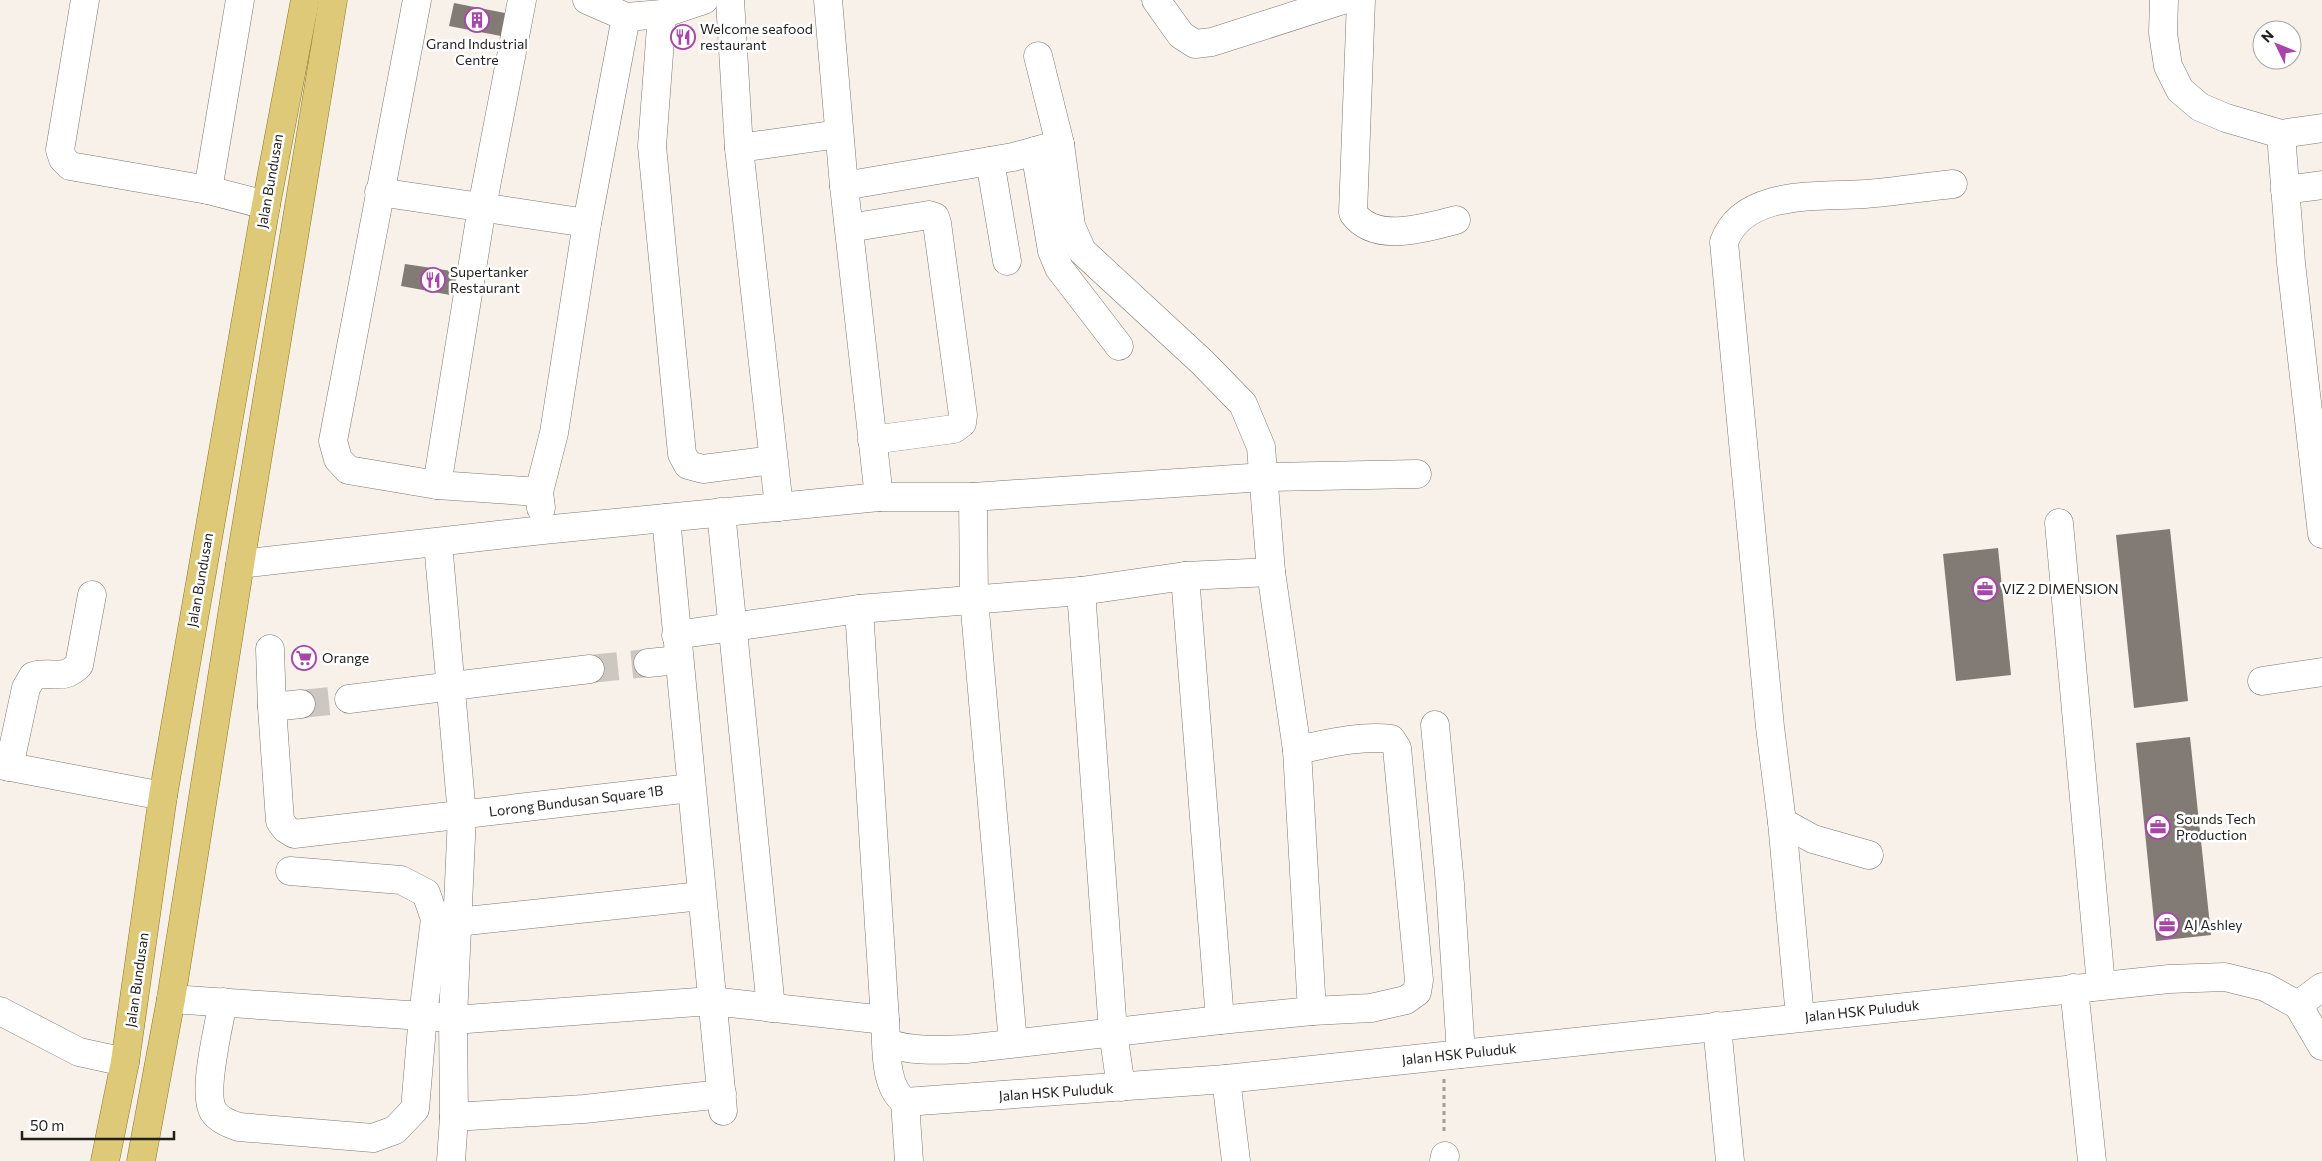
<svg xmlns="http://www.w3.org/2000/svg" width="2322" height="1161" viewBox="0 0 2322 1161" font-family="Commissioner,sans-serif">
  <rect width="100%" height="100%" fill="#f7f1e9"/>
  <g fill="#827a75">
    <path d="M454,3L505,13L501,36L449,26Z"/>
    <path d="M405,264L465,273L461,297L401,286Z"/>
    <path d="M2170,529L2188,701L2134,708L2116,535Z"/>
    <path d="M1998,548L2011,675L1956,681L1943,554Z"/>
    <path d="M296,650H311V665L296,666Z"/>
    <path d="M2190,737L2211,935L2156,941L2136,743Z"/>
  </g>
  <g fill="none" stroke-linecap="round" stroke-linejoin="round">
    <g stroke="#ccc7c0" stroke-width="28" stroke-dasharray="28 14" stroke-linecap="butt">
      <path d="M590,669L648,663"/>
      <path d="M301,704L349,699"/>
    </g>
    <defs>
      <g id="minor">
        <path d="M85,0L60,150L63,159L70,166L208,190L266,205"/>
        <path d="M417,0L333,441L338,459L348,470L437,485L539,492"/>
        <path d="M587,0L626,17L662,14L704,0"/>
        <path d="M730,0L739,148L779,507"/>
        <path d="M828,0L844,186L879,497"/>
        <path d="M1156,0L1181,35L1195,44L1212,42L1343,0"/>
        <path d="M1361,0L1353,213C1375,244 1425,228 1456,220"/>
        <path d="M2164,0L2163,33L2168,66L2180,90L2200,107L2226,118L2281,134L2322,128"/>
        <path d="M662,14L652,146L682,454L688,465L703,469L773,460"/>
        <path d="M1038,56L1060,144L1071,226L1082,251L1202,362L1243,404L1261,447L1271,572L1297,750L1312,1011"/>
        <path d="M2281,134L2291,263L2322,534"/>
        <path d="M739,148L839,134"/>
        <path d="M1035,151L1052,251L1059,268L1119,346"/>
        <path d="M990,161L1007,261"/>
        <path d="M844,186L1013,157L1060,144"/>
        <path d="M208,190L240,0"/>
        <path d="M2285,190L2322,185"/>
        <path d="M379,192L587,223"/>
        <path d="M849,228L929,215L935,217L937,223L963,415L962,423L954,429L872,440"/>
        <path d="M437,485L482,207L522,0"/>
        <path d="M973,497L974,599L1013,1043"/>
        <path d="M541,508L539,492L554,433L587,223L626,17"/>
        <path d="M721,512L771,1008"/>
        <path d="M666,518L723,1111"/>
        <path d="M2059,523L2101,985"/>
        <path d="M438,543L462,815L453,1018L454,1117L451,1161"/>
        <path d="M240,564L543,530L879,497H973L1264,477L1417,474"/>
        <path d="M1185,576L1220,1020"/>
        <path d="M1081,591L1113,1032L1121,1087"/>
        <path d="M859,609L885,1020C887,1046 883,1085 905,1102L1226,1079L2169,979L2225,977L2265,987L2298,1005L2322,1046"/>
        <path d="M676,635L859,609L1081,591L1185,576L1271,572"/>
        <path d="M270,649L272,707L280,821L286,829L294,834L691,788"/>
        <path d="M648,663L679,660"/>
        <path d="M2262,681L2322,672"/>
        <path d="M349,699L590,669"/>
        <path d="M272,707L301,704"/>
        <path d="M1435,725L1450,884L1461,1054"/>
        <path d="M0,765L163,796"/>
        <path d="M9,767L26,688L33,676C52,670 62,682 79,665L92,595"/>
        <path d="M1782,822L1813,839L1869,855"/>
        <path d="M457,922L701,896"/>
        <path d="M2074,988L2092,1161"/>
        <path d="M171,999L467,1019L711,1001L885,1020"/>
        <path d="M223,1002C219,1026 202,1091 213,1111C219,1120 229,1124 239,1127L373,1138L395,1130L415,1109L423,1015L435,919L426,893L401,880L290,871"/>
        <path d="M2298,1005L2322,987"/>
        <path d="M0,1011L79,1052L125,1062"/>
        <path d="M1800,1017L1782,822L1770,727L1724,242C1743,189 1820,197 1865,194C1894,192 1924,187 1953,184"/>
        <path d="M1717,1026L1730,1161"/>
        <path d="M887,1043C913,1052 939,1050 966,1049L1220,1020L1312,1011L1371,1008L1406,1000L1417,992L1419,980L1397,748L1391,739C1360,735 1327,744 1297,750"/>
        <path d="M1226,1079L1236,1161"/>
        <path d="M905,1102L909,1161"/>
        <path d="M454,1117L584,1109L722,1094"/>
        <path d="M1444,1161L1445,1156"/>
      </g>
      <g id="major">
        <path d="M105,1161L125,1062L163,796L266,205L305,0"/>
        <path d="M141,1161L171,999L240,564L333,0"/>
      </g>
    </defs>
    <use href="#minor" stroke="#7d7871" stroke-width="29"/>
    <use href="#major" stroke="#8d761c" stroke-width="29"/>
    <path stroke="#a29d97" stroke-width="3" stroke-dasharray="4 4" stroke-linecap="butt" d="M1444,1079V1133"/>
    <use href="#minor" stroke="#fff" stroke-width="28"/>
    <use href="#major" stroke="#ddc977" stroke-width="28"/>
  </g>
  <defs>
    <symbol id="building-ring" viewBox="-11 -11 22 22"><circle r="9.5" fill="#fff" stroke="#a945aa" stroke-width="1.5"/><path d="M-4-6H4V6H1V3H-1V6H-4ZM-2.5-4.3h1.7v1.8h-1.7ZM.8-4.3h1.7v1.8H.8ZM-2.5-1h1.7V.8h-1.7ZM.8-1h1.7V.8H.8Z" fill="#a945aa"/></symbol>
    <symbol id="restaurant-ring" viewBox="-11 -11 22 22"><circle r="9.5" fill="#fff" stroke="#a945aa" stroke-width="1.5"/><path d="M-5-6h1v4h1v-4h1v4h1v-4h1v5L-1.5 .5V6h-2V.5L-5-1ZM5-6V6H3V1.5H1.5Q1.5-4 5-6Z" fill="#a945aa"/></symbol>
    <symbol id="office-ring" viewBox="-11 -11 22 22"><circle r="9.5" fill="#fff" stroke="#a945aa" stroke-width="1.5"/><path d="M-6-3h4V-5.5h4V-3h4V5H-6ZM-1-4.5V-3h2v-1.5ZM-6 0V1H6V0Z" fill="#a945aa"/></symbol>
    <symbol id="supermarket-ring" viewBox="-11 -11 22 22"><circle r="9.5" fill="#fff" stroke="#a945aa" stroke-width="1.5"/><path d="M-6-5.5h2.5l.6 2H6L4.5 2H-2.5L-4.4-4H-6ZM-1.5 3.2a1.3 1.3 0 1 0 .1 0ZM3 3.2a1.3 1.3 0 1 0 .1 0Z" fill="#a945aa"/></symbol>
  </defs>
  <g fill-rule="evenodd">
    <use href="#building-ring" x="463" y="6" width="28" height="28"/>
    <use href="#restaurant-ring" x="669" y="23" width="28" height="28"/>
    <use href="#restaurant-ring" x="419" y="266" width="28" height="28"/>
    <use href="#office-ring" x="1971" y="575" width="28" height="28"/>
    <use href="#supermarket-ring" x="290" y="644" width="28" height="28"/>
    <use href="#office-ring" x="2144" y="813" width="28" height="28"/>
    <use href="#office-ring" x="2153" y="911" width="28" height="28"/>
  </g>
  <g text-anchor="middle" stroke-width="5" stroke-linejoin="round" paint-order="stroke">
    <g font-size="14" fill="#221f1d" stroke="#fff" text-anchor="start">
      <text x="700" y="34">Welcome seafood<tspan x="700" dy="16">restaurant</tspan></text>
      <text x="477" y="49" text-anchor="middle">Grand Industrial<tspan x="477" dy="16">Centre</tspan></text>
      <text x="450" y="277">Supertanker<tspan x="450" dy="16">Restaurant</tspan></text>
      <text x="2002" y="594">VIZ 2 DIMENSION</text>
      <text x="322" y="663">Orange</text>
      <text x="2176" y="824">Sounds Tech<tspan x="2176" dy="16">Production</tspan></text>
      <text x="2184" y="930">AJ Ashley</text>
    </g>
    <g font-size="14" fill="#221f1d" stroke="#fff">
      <text transform="translate(270 181) rotate(-80)" y="5">Jalan Bundusan</text>
      <text transform="translate(200 580) rotate(-80)" y="5">Jalan Bundusan</text>
      <text transform="translate(576 801) rotate(-7)" y="5">Lorong Bundusan Square 1B</text>
      <text transform="translate(137 980) rotate(-82)" y="5">Jalan Bundusan</text>
      <text transform="translate(1862 1011) rotate(-6)" y="5">Jalan HSK Puluduk</text>
      <text transform="translate(1459 1054) rotate(-6)" y="5">Jalan HSK Puluduk</text>
      <text transform="translate(1056 1092) rotate(-4)" y="5">Jalan HSK Puluduk</text>
    </g>
  </g>
  <g transform="translate(2277 45) rotate(313)"><circle r="24" fill="#ffffff" stroke="#a7a5a5"/>
  <path d="M0-4L9 19L0 12L-9 19Z" fill="#a945aa"/>
  <text y="-8" font-size="14" font-weight="bold" text-anchor="middle" fill="#221f1d">N</text>
  </g>
  <path d="M22 1131v8h152v-8" fill="none" stroke="#221f1d" stroke-width="2.5"/>
  <text x="30" y="1131" font-size="15" fill="#221f1d" stroke="#ffffff" stroke-width="4" paint-order="stroke">50 m</text>
</svg>
